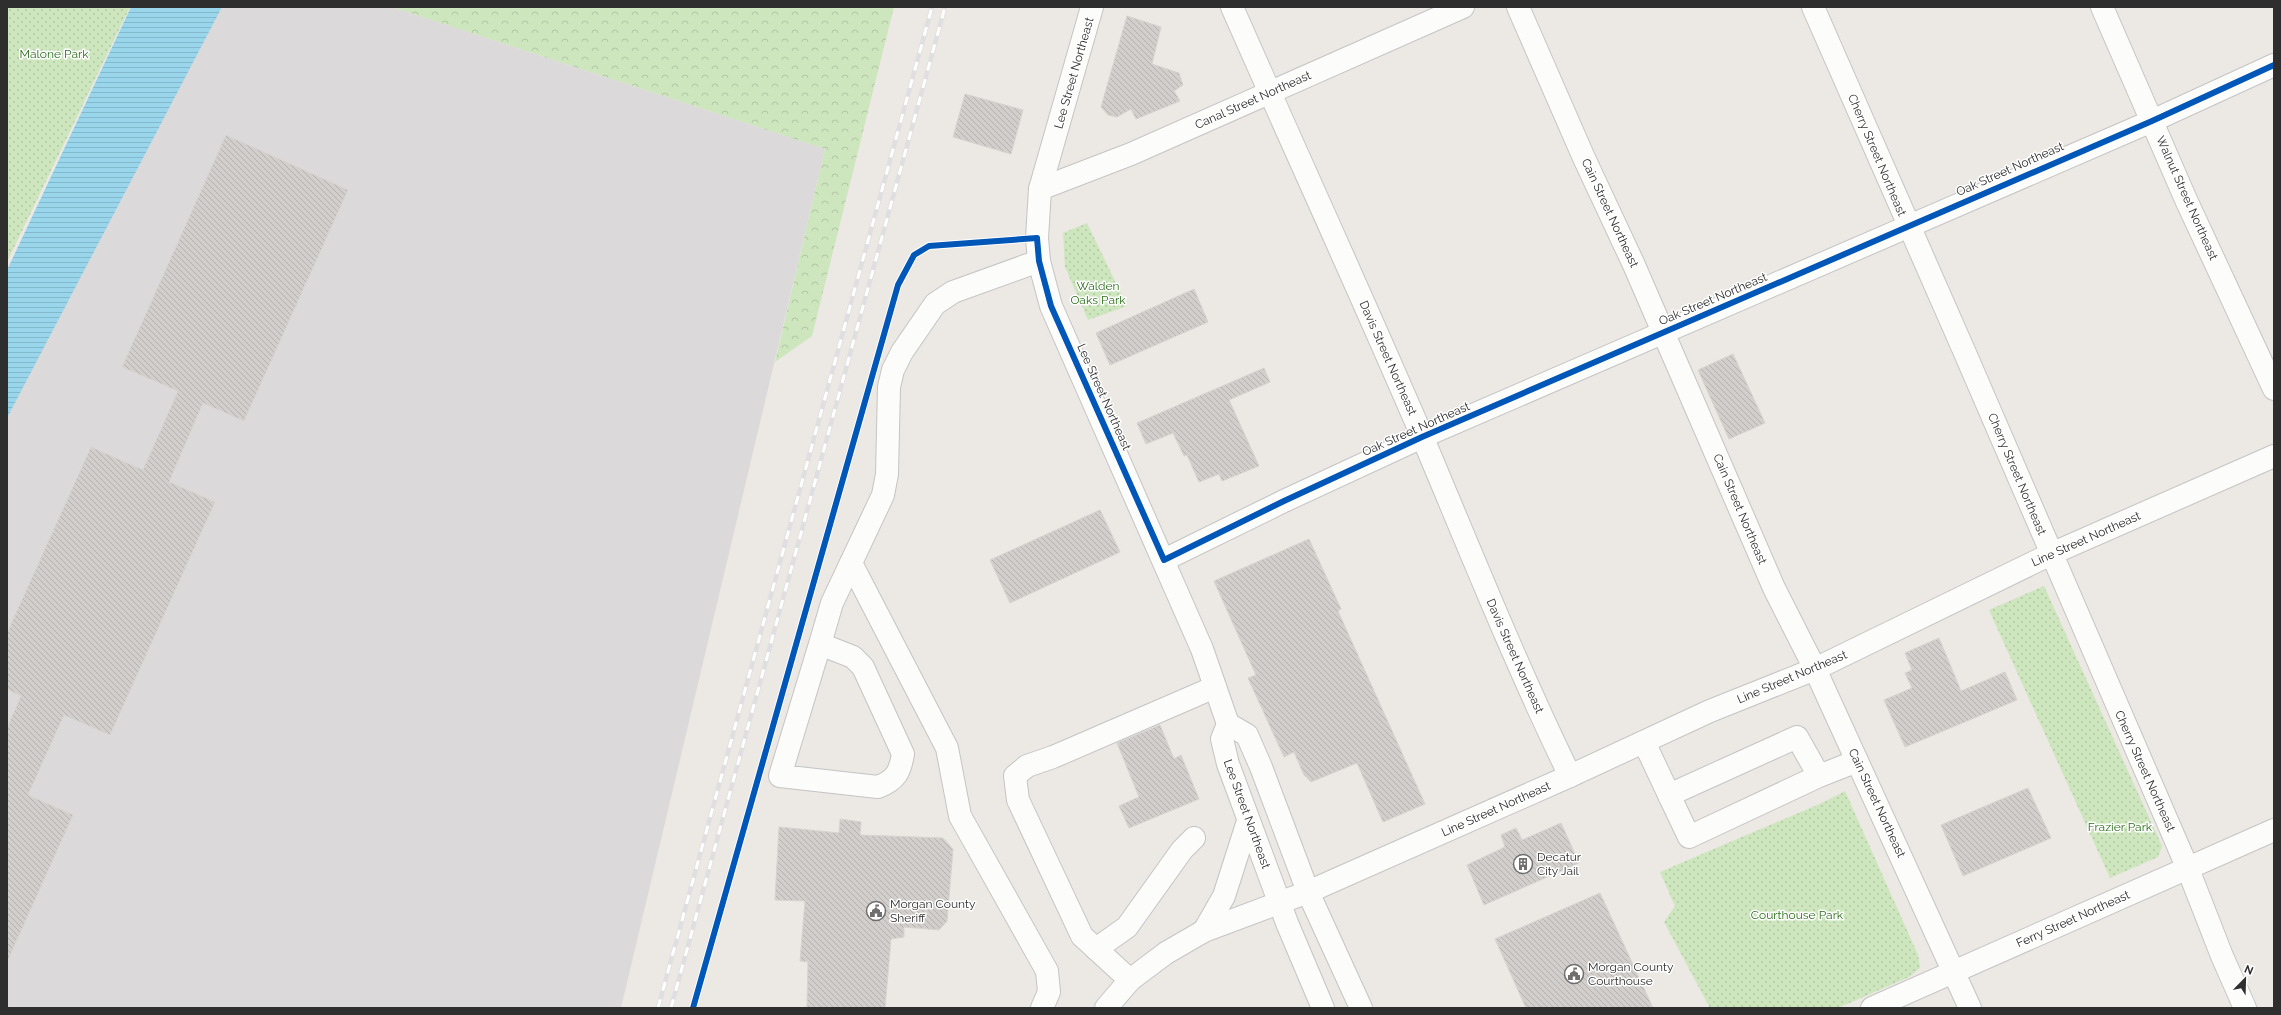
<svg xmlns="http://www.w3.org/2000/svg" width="2281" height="1015" viewBox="0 0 2281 1015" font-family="Raleway,sans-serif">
  <defs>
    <pattern id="forest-crowns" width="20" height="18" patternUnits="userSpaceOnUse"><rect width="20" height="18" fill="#cee6be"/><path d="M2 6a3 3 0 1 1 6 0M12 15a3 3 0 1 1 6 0" fill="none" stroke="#b1c6a4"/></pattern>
    <pattern id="park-dots" width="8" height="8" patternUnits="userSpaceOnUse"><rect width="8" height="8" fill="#cee6be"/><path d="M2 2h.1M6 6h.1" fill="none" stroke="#b1c6a4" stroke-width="1.8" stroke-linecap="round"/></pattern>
    <pattern id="water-rules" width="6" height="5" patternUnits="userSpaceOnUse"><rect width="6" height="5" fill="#99d6ec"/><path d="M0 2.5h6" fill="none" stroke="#84b8cb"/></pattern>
    <pattern id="building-back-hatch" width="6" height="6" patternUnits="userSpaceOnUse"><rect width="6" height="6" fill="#d1cecb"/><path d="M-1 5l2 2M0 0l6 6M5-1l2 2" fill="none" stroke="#b4b1af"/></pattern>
  </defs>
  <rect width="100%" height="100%" fill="#ece8e4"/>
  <path fill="#dcd9db" d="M221,7H392L825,149L621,1008H7V411Z"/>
  <path fill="url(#forest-crowns)" d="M392,7H894L812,336L775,362L825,149Z"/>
  <g fill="url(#park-dots)">
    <path d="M7,7H130L7,262Z"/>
    <path d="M1087,223L1127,306L1088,320L1065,267L1063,233Z"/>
    <path d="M2044,586L2162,846L2158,857L2110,878L1989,610Z"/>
    <path d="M1845,791L1918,955L1920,968L1909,977L1838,1008H1710L1664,922L1675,906L1660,872L1824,802Z"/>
  </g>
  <path fill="url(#water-rules)" d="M131,7H222L7,418V270Z"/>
  <g fill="url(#building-back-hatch)" stroke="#d7d4d0">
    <path d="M1127,16L1161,27L1152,64L1179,73L1183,85L1174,91L1180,101L1136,119L1131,109L1117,117L1108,115L1101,107Z"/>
    <path d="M965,94L1023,110L1011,154L953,137Z"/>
    <path d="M226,135L348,190L244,421L203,403L169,482L215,502L110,735L64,715L28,795L73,815L7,962V728L21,696L7,689V633L91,447L143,470L178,391L122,367Z"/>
    <path d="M1194,289L1208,322L1110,365L1096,333Z"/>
    <path d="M1733,354L1765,423L1729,439L1698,370Z"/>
    <path d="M1264,368L1270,382L1229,400L1259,466L1222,481L1219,474L1199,482L1187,455L1184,456L1173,433L1146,444L1137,423Z"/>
    <path d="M1100,510L1120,552L1010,603L990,560Z"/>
    <path d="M1309,539L1341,609L1338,611L1425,804L1383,822L1357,763L1311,782L1304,775L1294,752L1284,757L1248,678L1256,675L1214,581Z"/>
    <path d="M1939,638L1961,691L2005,672L2017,700L1905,747L1884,700L1912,688L1905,673L1912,670L1905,653Z"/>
    <path d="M1160,725L1174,759L1181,755L1199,799L1129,828L1119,806L1139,797L1117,743Z"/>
    <path d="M2028,788L2051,838L1963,876L1941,825Z"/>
    <path d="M840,819L861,822L860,835L943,838L953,849L947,921L939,930L904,927V937L891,939L885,1008H807L808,962L800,961L805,901L775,900L779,827L839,833Z"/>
    <path d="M1561,823L1579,863L1484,905L1467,865L1505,847L1501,835L1516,828L1522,840Z"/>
    <path d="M1600,893L1653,1008H1526L1495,939Z"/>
  </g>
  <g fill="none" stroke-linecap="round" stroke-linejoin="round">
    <defs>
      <g id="minor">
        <path d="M1092,7L1040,189L1037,238L1039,261L1051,306L1202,649L1228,724L1247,735L1261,767L1308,892L1361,1008"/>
        <path d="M1232,7C1295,150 1360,292 1422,436C1470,550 1516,665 1570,776"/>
        <path d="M1518,7L1584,158L1634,265L1774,588L1815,669L1970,1008"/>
        <path d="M1813,7L1965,353L2188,869L2222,956L2245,1008"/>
        <path d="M2102,7L2187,202L2274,389"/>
        <path d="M1040,189L1131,154L1463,7"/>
        <path d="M1164,560L1284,501L1422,437L2152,121L2274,65"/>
        <path d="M851,563L947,748L960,816L1047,971L1049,992L1042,1008"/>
        <path d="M820,644L780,776L878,787C896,780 900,772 903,754L863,667L853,657L820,644L832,603L883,495L887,474L889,387L893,370L902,352L935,304L953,292L1039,261"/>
        <path d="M1228,724L1222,739L1228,764L1287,923L1323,1008"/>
        <path d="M1644,742L1669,795"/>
        <path d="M1819,776L1689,837L1669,795L1797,737L1819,776L1857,761"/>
        <path d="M1204,931L1224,896L1248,821"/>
        <path d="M1096,949L1127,927L1182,850L1194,838"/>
        <path d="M1130,980L1082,936L1018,800L1015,776L1027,766L1053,757L1215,687"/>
        <path d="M1106,1008L1130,980L1166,953L1204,931L1308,892L1570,776L1710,711L1815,669L2051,554L2274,456"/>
        <path d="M1872,1008L2274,830"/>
      </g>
    </defs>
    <use href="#minor" stroke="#c5c4c5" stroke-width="24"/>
    <use href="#minor" stroke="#fcfcfb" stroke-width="22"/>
    <defs>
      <g id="rail">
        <path d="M658,1008L932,7"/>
        <path d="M671,1008L945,7"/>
      </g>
    </defs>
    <use href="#rail" stroke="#dfdfe1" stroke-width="4.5"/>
    <use href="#rail" stroke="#fff" stroke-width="3" stroke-dasharray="9" stroke-linecap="butt"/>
    <defs>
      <path id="cycleway" d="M693,1008L898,285L914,255L929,246L1037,238L1039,261L1051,306L1164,560L1284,501L1422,437L2152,121L2274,65"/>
    </defs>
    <use href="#cycleway" stroke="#fff" stroke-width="8"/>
    <use href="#cycleway" stroke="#0057b8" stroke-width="6"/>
  </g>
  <defs>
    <symbol id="building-ring" viewBox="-11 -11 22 22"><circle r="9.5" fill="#fff" stroke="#706f6e" stroke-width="1.5"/><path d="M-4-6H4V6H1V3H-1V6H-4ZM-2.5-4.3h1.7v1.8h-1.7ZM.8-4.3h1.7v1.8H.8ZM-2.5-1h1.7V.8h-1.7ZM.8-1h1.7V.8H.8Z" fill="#706f6e"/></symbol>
    <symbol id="civic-ring" viewBox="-11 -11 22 22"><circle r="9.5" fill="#fff" stroke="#706f6e" stroke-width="1.5"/><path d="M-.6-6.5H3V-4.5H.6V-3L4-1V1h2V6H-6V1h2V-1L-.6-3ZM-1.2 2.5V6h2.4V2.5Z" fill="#706f6e"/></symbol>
  </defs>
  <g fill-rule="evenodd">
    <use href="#building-ring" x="1512" y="853" width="22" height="22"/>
    <use href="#civic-ring" x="865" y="900" width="22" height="22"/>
    <use href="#civic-ring" x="1563" y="963" width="22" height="22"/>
  </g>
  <g text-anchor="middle" stroke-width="3" stroke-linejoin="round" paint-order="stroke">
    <g font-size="12" fill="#2c6e1b" stroke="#fff">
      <text x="54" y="58">Malone Park</text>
      <text x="1098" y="290">Walden<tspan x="1098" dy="14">Oaks Park</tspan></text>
      <text x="2120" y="831">Frazier Park</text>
      <text x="1797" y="919">Courthouse Park</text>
    </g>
    <g font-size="12" fill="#2e2e2e" stroke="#fff">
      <text transform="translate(1074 73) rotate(-74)" y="4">Lee Street Northeast</text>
      <text transform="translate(1253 100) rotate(-24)" y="4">Canal Street Northeast</text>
      <text transform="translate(1877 155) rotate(67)" y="4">Cherry Street Northeast</text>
      <text transform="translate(2010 169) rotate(-24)" y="4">Oak Street Northeast</text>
      <text transform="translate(2187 198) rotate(66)" y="4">Walnut Street Northeast</text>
      <text transform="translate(1610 213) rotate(65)" y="4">Cain Street Northeast</text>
      <text transform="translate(1713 299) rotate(-23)" y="4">Oak Street Northeast</text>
      <text transform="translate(1388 358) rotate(66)" y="4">Davis Street Northeast</text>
      <text transform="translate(1104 397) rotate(66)" y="4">Lee Street Northeast</text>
      <text transform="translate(1416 429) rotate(-24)" y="4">Oak Street Northeast</text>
      <text transform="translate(2017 474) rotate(67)" y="4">Cherry Street Northeast</text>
      <text transform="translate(1740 509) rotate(67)" y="4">Cain Street Northeast</text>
      <text transform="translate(2086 539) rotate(-24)" y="4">Line Street Northeast</text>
      <text transform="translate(1515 656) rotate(66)" y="4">Davis Street Northeast</text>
      <text transform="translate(1792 677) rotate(-23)" y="4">Line Street Northeast</text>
      <text transform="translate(2145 771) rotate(66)" y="4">Cherry Street Northeast</text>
      <text transform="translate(1877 803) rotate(65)" y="4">Cain Street Northeast</text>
      <text transform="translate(1496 809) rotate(-24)" y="4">Line Street Northeast</text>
      <text transform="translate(1247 814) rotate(70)" y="4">Lee Street Northeast</text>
      <text transform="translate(2073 919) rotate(-24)" y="4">Ferry Street Northeast</text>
    </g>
    <g font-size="12" fill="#2e2e2e" stroke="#fff" text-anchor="start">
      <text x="1537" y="861">Decatur<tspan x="1537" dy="14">City Jail</tspan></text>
      <text x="890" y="908">Morgan County<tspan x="890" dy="14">Sheriff</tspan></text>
      <text x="1588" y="971">Morgan County<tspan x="1588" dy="14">Courthouse</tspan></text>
    </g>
  </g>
  <rect width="2281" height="1015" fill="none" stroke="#2e2e2e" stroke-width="16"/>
  <g transform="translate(2245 979) rotate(23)" stroke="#ffffff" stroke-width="3" paint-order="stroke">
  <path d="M0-3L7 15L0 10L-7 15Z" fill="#2e2e2e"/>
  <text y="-6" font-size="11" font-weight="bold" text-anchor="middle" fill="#2e2e2e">N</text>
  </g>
</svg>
